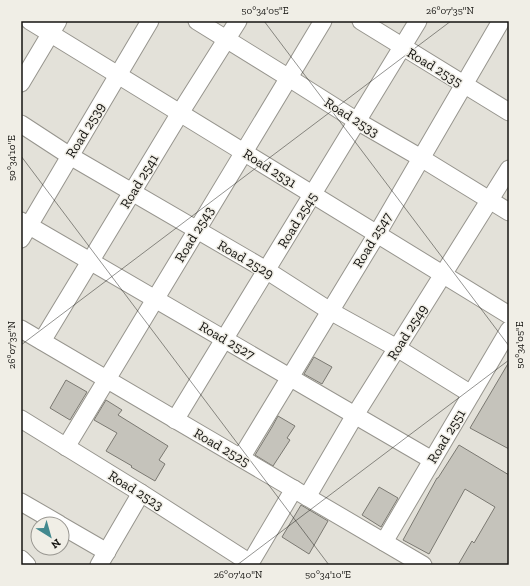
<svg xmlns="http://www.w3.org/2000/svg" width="530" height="586" viewBox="0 0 530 586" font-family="'Zilla Slab',serif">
  <rect width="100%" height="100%" fill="#e3e1d9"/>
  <g fill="#c5c3bb" stroke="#7b7972">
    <path d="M314,357L332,367L322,384L304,374Z"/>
    <path d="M509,362V449L470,428Z"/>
    <path d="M66,380L87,392L70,420L50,408Z"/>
    <path d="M106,400L122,410L118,415L168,446L159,460L165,464L155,481L131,467L132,466L106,451L117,433L94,420Z"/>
    <path d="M278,416L295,426L287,438L290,440L273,466L255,455L272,427Z"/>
    <path d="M459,445L509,475V565H458L472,541L474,543L495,507L465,489L429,554L403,540L437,478H438Z"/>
    <path d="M379,487L398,498L381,527L362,515Z"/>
    <path d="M301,505L328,521L309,554L282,537Z"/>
  </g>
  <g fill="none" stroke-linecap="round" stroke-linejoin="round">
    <defs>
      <g id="minor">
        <path d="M30,21L509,315"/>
        <path d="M197,21L289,78L357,121L421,158L509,212"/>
        <path d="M361,21L509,112"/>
        <path d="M21,83L58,21"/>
        <path d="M21,124L70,156L266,270L330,311L397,348L471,394"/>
        <path d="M21,221L432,460"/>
        <path d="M21,239L150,21"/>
        <path d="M21,329L423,565"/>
        <path d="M42,341L180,113L238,21"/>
        <path d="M21,419L141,493L250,563"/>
        <path d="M175,420L418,21"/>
        <path d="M66,447L323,21"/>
        <path d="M241,458L377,234L501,21"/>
        <path d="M307,497L355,415L509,169"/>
        <path d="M21,502L59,524"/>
        <path d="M62,526L107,552"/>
        <path d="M384,542L509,330"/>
        <path d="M21,559L27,565"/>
        <path d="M99,565L141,493"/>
        <path d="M249,565L294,489"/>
      </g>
    </defs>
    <use href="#minor" stroke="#97958e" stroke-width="19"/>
    <use href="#minor" stroke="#fff" stroke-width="17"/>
  </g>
  <path fill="none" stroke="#141310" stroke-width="1" stroke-opacity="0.45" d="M264,21L509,346M21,156L329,565M21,345L451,21M237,565L509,360"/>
  <g text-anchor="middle" stroke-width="3" stroke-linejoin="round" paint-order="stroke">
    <g font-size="14" fill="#141310" stroke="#f0eee6">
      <text transform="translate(435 67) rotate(31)" y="5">Road 2535</text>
      <text transform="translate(352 117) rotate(32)" y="5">Road 2533</text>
      <text transform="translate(85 130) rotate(-59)" y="5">Road 2539</text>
      <text transform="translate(270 168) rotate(32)" y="5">Road 2531</text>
      <text transform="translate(139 181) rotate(-59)" y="5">Road 2541</text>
      <text transform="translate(297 220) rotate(-59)" y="5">Road 2545</text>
      <text transform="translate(194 234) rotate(-59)" y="5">Road 2543</text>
      <text transform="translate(372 240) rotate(-59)" y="5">Road 2547</text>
      <text transform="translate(246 259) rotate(30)" y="5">Road 2529</text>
      <text transform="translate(407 332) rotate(-58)" y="5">Road 2549</text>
      <text transform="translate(227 340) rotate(30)" y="5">Road 2527</text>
      <text transform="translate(446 436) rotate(-59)" y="5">Road 2551</text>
      <text transform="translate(222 447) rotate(30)" y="5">Road 2525</text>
      <text transform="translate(136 490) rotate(32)" y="5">Road 2523</text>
    </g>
  </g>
  <rect width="530" height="586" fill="none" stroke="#f0eee6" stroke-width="44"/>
  <g transform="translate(50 536) rotate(143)"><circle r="19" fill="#f0eee6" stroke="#989690"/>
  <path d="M0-3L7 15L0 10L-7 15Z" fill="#42898f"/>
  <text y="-6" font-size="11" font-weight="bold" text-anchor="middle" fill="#141310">N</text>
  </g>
  <rect x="22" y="22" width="486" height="542" fill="none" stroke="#141310" stroke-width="1.5"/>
  <g font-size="10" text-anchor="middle" fill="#141310">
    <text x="265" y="14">50°34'05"E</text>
    <text x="450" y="14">26°07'35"N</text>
    <text transform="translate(11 158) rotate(-90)" y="4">50°34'10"E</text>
    <text transform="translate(11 345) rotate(-90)" y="4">26°07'35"N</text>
    <text transform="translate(519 345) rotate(-90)" y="4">50°34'05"E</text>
    <text x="238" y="578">26°07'40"N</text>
    <text x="328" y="578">50°34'10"E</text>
  </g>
</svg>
